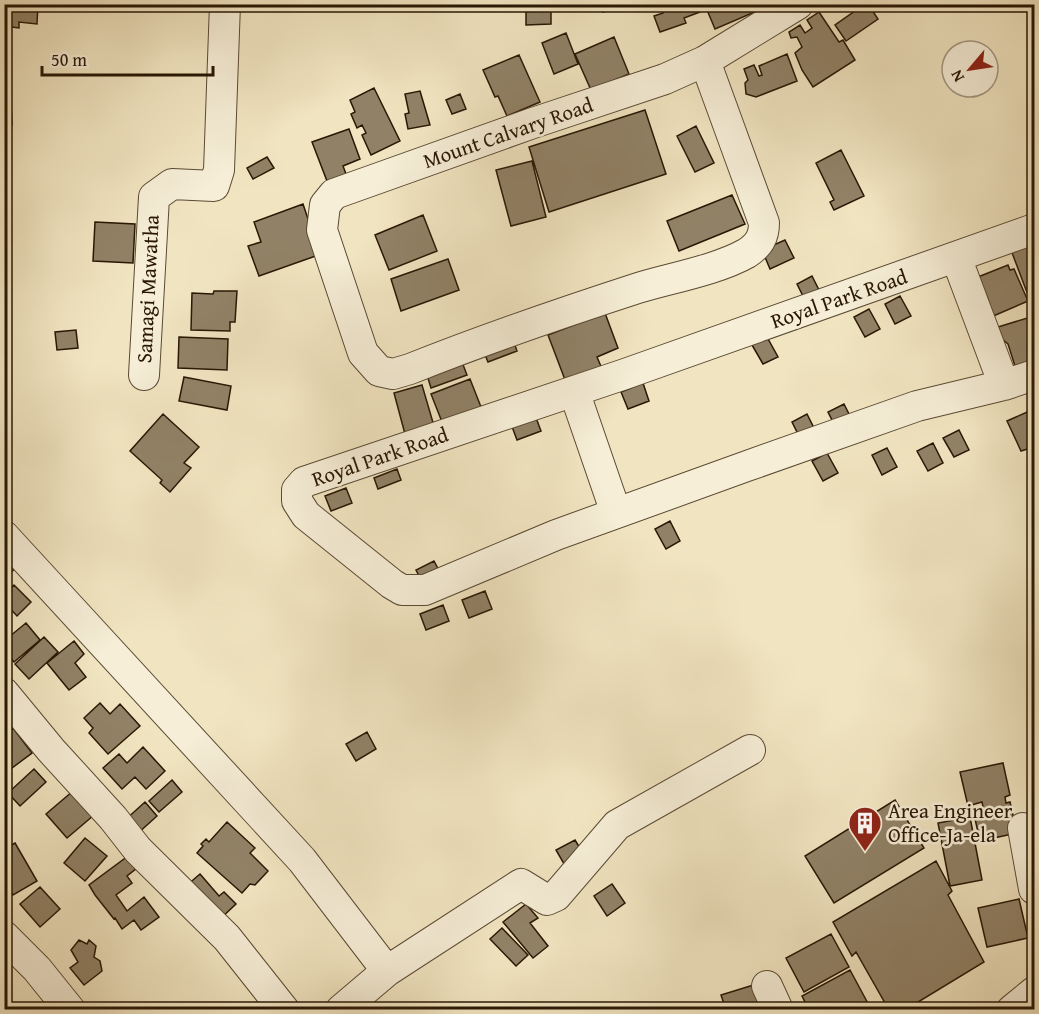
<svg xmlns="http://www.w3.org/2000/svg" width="1039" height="1014" viewBox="0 0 1039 1014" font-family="'Gentium Book Plus',serif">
<rect width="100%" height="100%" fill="#f1e5c1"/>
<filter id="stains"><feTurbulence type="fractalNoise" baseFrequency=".00333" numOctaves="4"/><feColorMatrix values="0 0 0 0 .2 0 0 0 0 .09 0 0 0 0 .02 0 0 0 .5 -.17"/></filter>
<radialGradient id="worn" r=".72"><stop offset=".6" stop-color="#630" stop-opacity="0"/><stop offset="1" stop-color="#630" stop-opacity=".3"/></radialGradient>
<path fill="#918267" stroke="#291705" stroke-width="1.5" d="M5,4H38L37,24L19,22V28L4,26Z
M526,4H551V24L526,25Z
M596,4H616L617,7L603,12Z
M660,4H697L700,12L684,18L686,23L660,32L654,16L663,13Z
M707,4H762L764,8L715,29L705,5Z
M865,4H868L878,19L846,41L835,25Z
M819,12L839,42L843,40L855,60L813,87L802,70L795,53L802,47L797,37L791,38L789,32L800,25L805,33L812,28L807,20Z
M566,33L578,64L554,74L542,43Z
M614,37L629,74L591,90L575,54Z
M787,54L797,81L756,97L746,94L745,83L748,80L744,69L754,65L759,76L762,75L759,66Z
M519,55L540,102L507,116L498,96L495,97L483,70Z
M374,88L400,141L371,155L362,135L366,133L362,125L357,128L351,114L355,112L350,100Z
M420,91L430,125L408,129L405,114L409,113L405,94Z
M460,94L466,109L452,114L446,100Z
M4,104H11L12,125H4Z
M645,110L666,174L549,212L529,147Z
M696,126L714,163L695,172L677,136Z
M349,129L360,159L343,166L346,174L327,181L312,142Z
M841,150L864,196L834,210L830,202L834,200L816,163Z
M267,157L274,168L253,179L247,168Z
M532,161L546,217L511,226L496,170Z
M732,195L745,224L679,251L667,221Z
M303,204L309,222L327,252L259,276L248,246L261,242L254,222Z
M423,215L437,251L389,270L375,235Z
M95,222L135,224L133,263L93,261Z
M785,240L794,258L770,269L762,250Z
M1034,241V311L1011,250Z
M448,259L459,290L401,311L391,279Z
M1008,265L1010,270L1014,269L1028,301L991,317L984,303L988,299L978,277Z
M812,276L822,296L807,304L797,284Z
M214,291H237L235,322H230V331L191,330L192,293L213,294Z
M900,296L911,316L895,324L885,304Z
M869,309L880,329L865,337L854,317Z
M605,313L618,348L597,357L603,371L567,385L548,335Z
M1034,316V360L1015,366L1008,344L1002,339L998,327Z
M76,330L78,348L57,350L55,332Z
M511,334L517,351L488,362L481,345Z
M179,337L228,339L227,370L178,368Z
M767,337L778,357L763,364L752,345Z
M462,362L467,375L431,388L427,375Z
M184,377L231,386L227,410L179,401Z
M470,379L483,412L444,427L431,394Z
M643,383L649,401L628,409L621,392Z
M422,385L434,426L405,434L394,393Z
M844,404L854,424L838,432L828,412Z
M1034,409V447L1021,451L1007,421Z
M163,414L199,447L184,463L191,468L170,492L160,483L162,480L130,451Z
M807,414L817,434L802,442L792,422Z
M535,415L541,431L517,440L511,424Z
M959,430L969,450L954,457L943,438Z
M933,443L943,463L928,471L917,451Z
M887,448L897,467L882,475L872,455Z
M827,453L838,473L823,481L812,461Z
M397,469L401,480L378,489L374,478Z
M346,488L352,503L331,511L325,496Z
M670,521L680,541L666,549L655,529Z
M4,554L16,568L4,578Z
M434,561L443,578L425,587L416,570Z
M14,585L31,602L17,616L4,602V595Z
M485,591L492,609L469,618L462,600Z
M443,605L449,621L426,630L420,614Z
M26,623L40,640L14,662L4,650V641Z
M44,637L58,652L29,679L15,664Z
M74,641L84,654L75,663L86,677L69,690L47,663Z
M100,703L110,714L120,704L140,726L108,754L89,733L93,728L84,718Z
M13,728L32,753L4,774V735Z
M367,732L376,749L356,761L346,744Z
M143,747L165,771L146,789L135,777L122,789L103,768L119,754L127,763Z
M1003,763L1010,795L1005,797L1006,803L1010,802L1017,833L980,841L973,810L983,807L982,802L968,806L960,772Z
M34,769L46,782L20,806L8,793Z
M172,780L182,792L159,812L149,801Z
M80,785L100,810L67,838L46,814Z
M895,800L924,848L834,903L805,856Z
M145,802L157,816L136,835L124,821Z
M970,817L982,880L950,886L938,823Z
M227,822L255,848L250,853L268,871L255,885L250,884L242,893L197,853L203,846L201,844L206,839L209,842Z
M85,838L107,856L85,881L64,863Z
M575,840L586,858L567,869L556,850Z
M15,843L37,881L13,895L4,880V849Z
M128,856L137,868L127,876L132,883L116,895L127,911L144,897L159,917L141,930L134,920L122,929L115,918L114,919L95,895L89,885Z
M936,861L952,891L948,895L984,962L905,1010H889L856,952L852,956L833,922Z
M200,874L219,896L224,892L236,904L218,921L186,886Z
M612,884L625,903L607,916L594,896Z
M40,887L60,909L40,927L20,904Z
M1019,899L1028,938L987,947L978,908Z
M526,904L538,918L530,923L548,946L533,958L503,922Z
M502,928L528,955L516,966L490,939Z
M831,934L849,967L804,992L786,958Z
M79,940L87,944L89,940L96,946L94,957L100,961L102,971L84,985L70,968L78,962L71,950Z
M850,970L871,1009L809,1010L802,996Z
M760,983L768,1010H726L721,995Z"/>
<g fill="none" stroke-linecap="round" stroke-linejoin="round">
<defs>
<path id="minor" d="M705,61L764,223C764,237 759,245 747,253C717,270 671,278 638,288C561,313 485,339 410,369L393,374L379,371L363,353L322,230L325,205L334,194L533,123L665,79L705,61L798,4
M1034,229L625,374L304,482L297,490V501L306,515L392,584L402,590H425L556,535L747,466L917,406L1004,385L1034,375
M956,257L1004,385
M144,375L154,197L172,184L214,186L219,170L225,4
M574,391L616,513
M4,536L302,860L387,971
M4,693L51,750L113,818L138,850L227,938L284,1010
M1023,828L1034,889
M4,936L37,969L70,1010
M767,986L778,1010
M341,1010L387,971L521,884L547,900L556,896L617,825L750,750
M1012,1010L1034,992"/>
</defs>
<use href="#minor" stroke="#5b4a34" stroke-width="32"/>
<use href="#minor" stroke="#f6eed7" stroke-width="30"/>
</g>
<defs>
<symbol id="building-pin" viewBox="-11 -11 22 30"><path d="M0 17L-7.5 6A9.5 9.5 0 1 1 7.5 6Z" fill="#8f2418" stroke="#f6eed7"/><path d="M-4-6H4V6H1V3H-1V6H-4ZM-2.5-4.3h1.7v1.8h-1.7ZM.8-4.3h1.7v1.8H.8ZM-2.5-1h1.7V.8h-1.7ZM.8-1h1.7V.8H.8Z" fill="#fff"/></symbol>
</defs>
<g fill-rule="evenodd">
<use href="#building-pin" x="846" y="804" width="38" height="52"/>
</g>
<g text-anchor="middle" stroke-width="5" stroke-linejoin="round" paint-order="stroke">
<g font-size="21" fill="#291705" stroke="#f6eed7">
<text transform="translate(508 133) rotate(-19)" y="7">Mount Calvary Road</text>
<text transform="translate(148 289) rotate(-87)" y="7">Samagi Mawatha</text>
<text transform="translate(839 299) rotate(-19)" y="7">Royal Park Road</text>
<text transform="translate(380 457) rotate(-19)" y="7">Royal Park Road</text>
</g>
<g font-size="21" fill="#291705" stroke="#f6eed7" text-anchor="start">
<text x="888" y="818">Area Engineer<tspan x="888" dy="24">Office-Ja-ela</tspan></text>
</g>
</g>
<rect width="1039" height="1014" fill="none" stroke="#f1e5c1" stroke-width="24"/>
<rect x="6" y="6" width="1027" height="1002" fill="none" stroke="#291705" stroke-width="3"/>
<rect x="12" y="12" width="1015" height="990" fill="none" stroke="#291705" stroke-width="1.5"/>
<g transform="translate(970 69) rotate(241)"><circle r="28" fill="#f6eed7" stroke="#a49883" stroke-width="1.5"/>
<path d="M0-4.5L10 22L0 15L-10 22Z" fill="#8f2418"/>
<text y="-9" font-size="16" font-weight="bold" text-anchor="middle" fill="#291705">N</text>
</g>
<path d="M42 66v9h171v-9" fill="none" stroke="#291705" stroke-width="3"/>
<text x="51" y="66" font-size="18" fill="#291705" stroke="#f6eed7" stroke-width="4.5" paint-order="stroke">50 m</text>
<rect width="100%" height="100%" filter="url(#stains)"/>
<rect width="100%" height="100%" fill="url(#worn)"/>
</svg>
